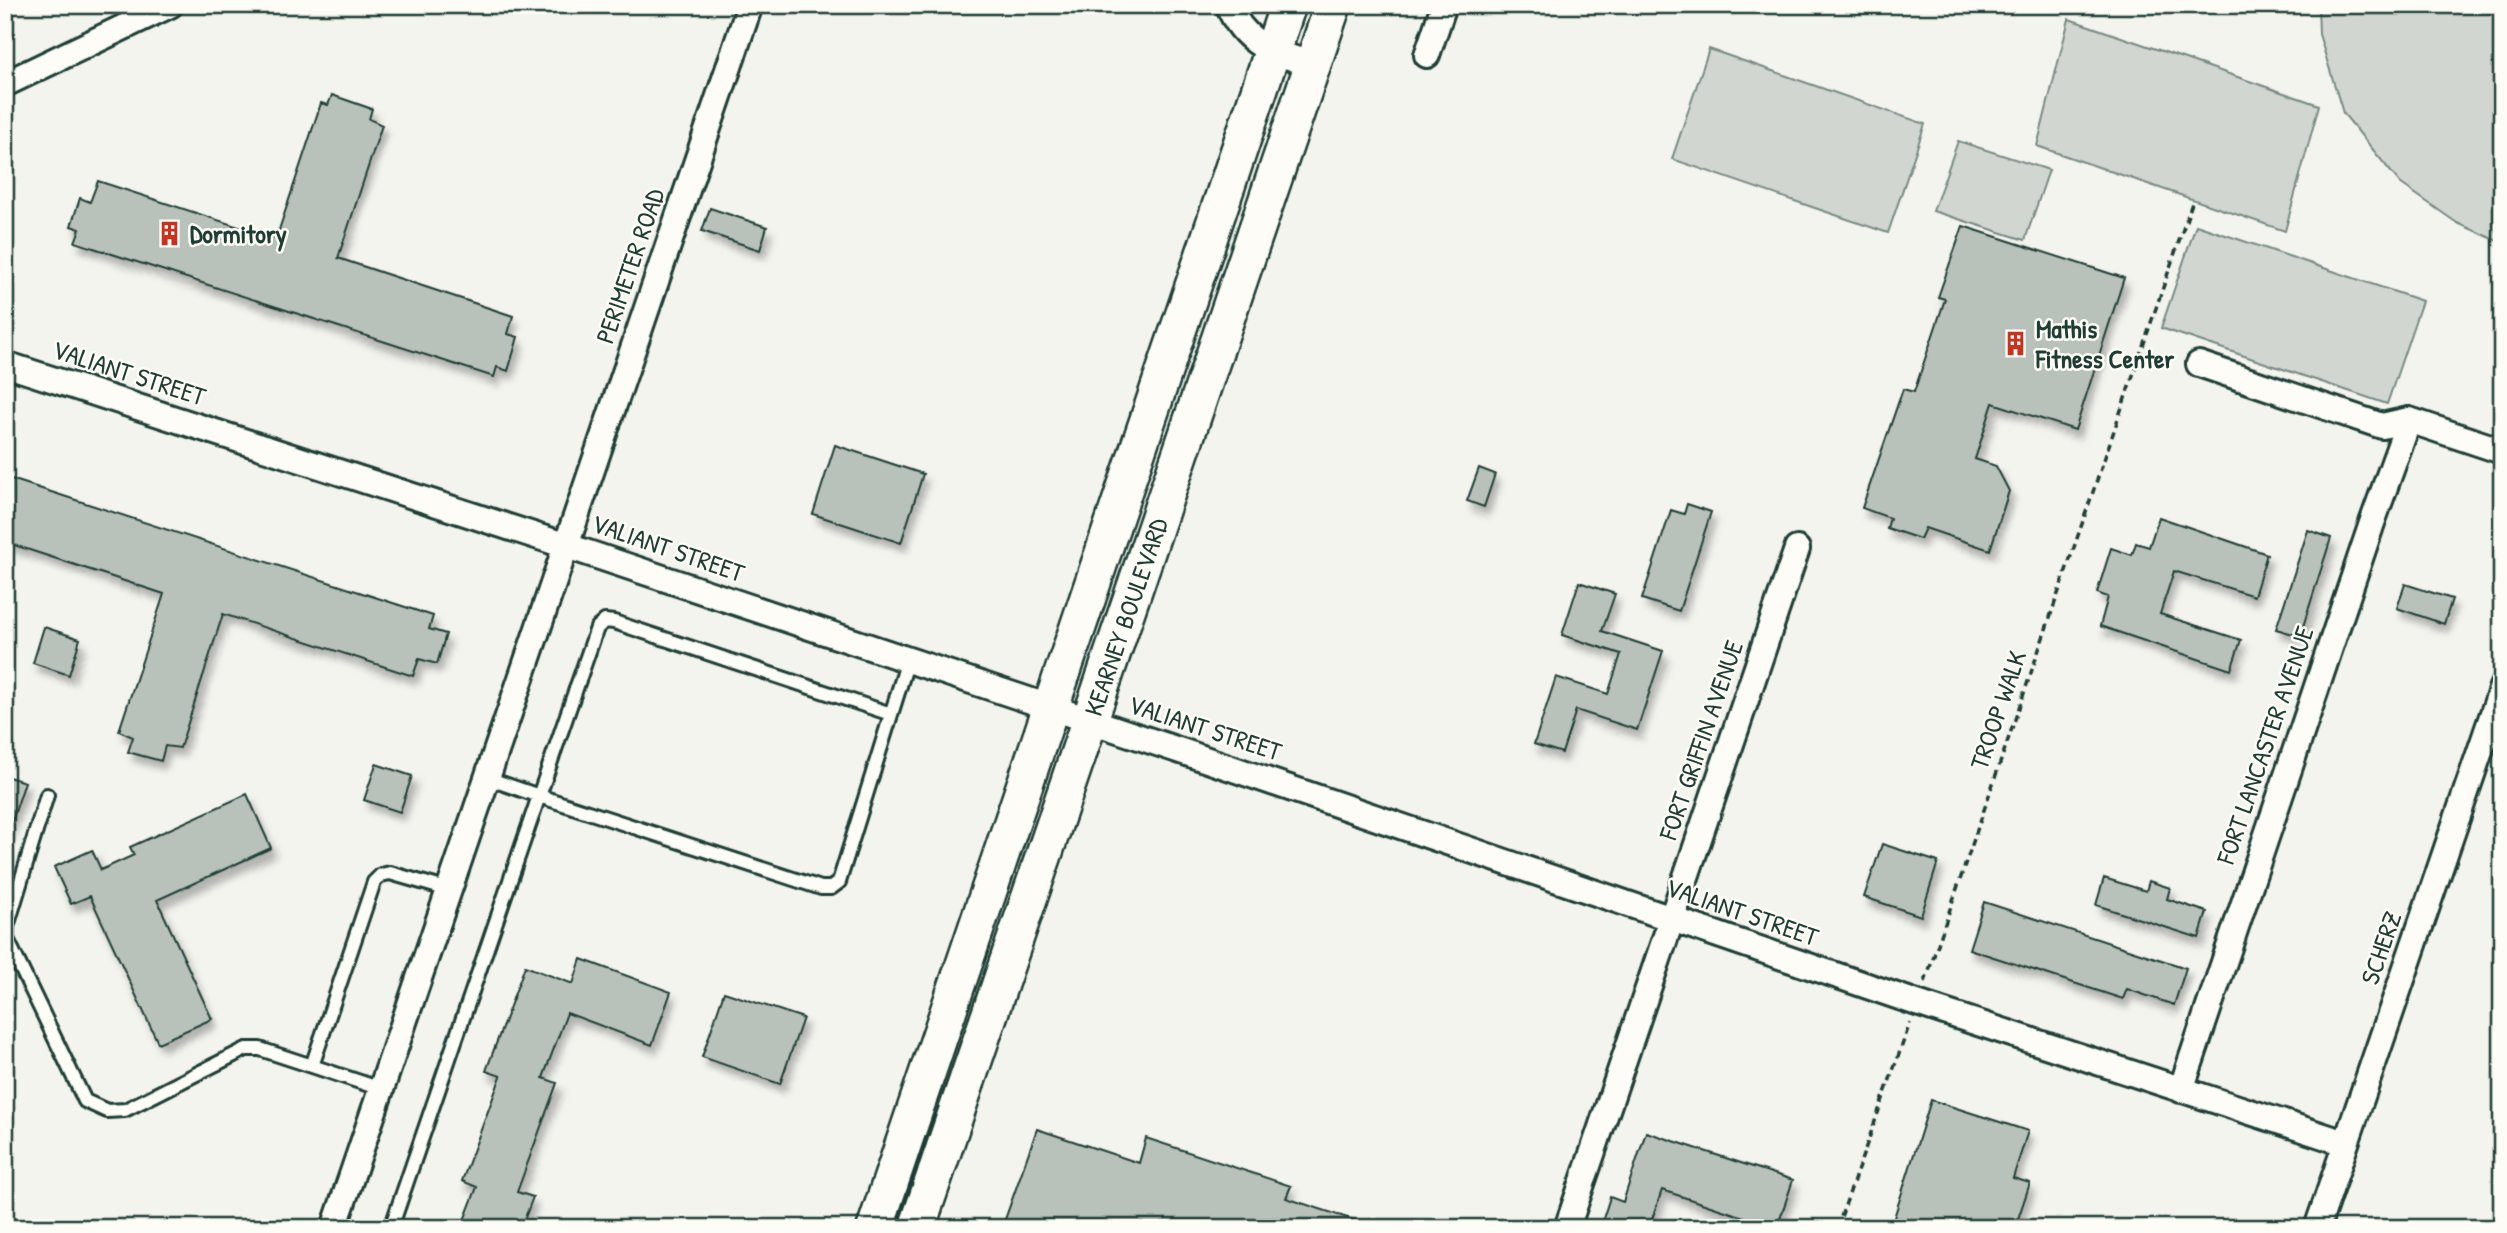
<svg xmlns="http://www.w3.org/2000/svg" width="2507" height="1233" viewBox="0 0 2507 1233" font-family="'Patrick Hand',sans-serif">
<defs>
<filter id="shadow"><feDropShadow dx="4.5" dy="8" stdDeviation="3.5" flood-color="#0004"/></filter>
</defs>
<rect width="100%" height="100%" fill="#f4f4ef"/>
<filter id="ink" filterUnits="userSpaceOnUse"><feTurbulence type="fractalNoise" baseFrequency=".0143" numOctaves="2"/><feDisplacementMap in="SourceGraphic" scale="14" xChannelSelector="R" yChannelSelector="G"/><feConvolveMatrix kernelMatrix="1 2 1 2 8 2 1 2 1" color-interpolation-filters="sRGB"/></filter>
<g filter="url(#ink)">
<path fill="#d1d6d1" stroke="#788a82" stroke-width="2" d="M2318,5H2502V243L2457,223L2400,183L2343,113L2319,34Z
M2069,19L2319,105L2285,231L2037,146Z
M1709,49L1925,124L1888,233L1672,159Z
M1958,141L2049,170L2025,240L1933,211Z
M2196,225L2422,301L2387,404L2161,328Z"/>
<path fill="#b9c1bb" stroke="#1f3d34" stroke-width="2" filter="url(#shadow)" d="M332,95L372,109L369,119L382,125L338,258L513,316L508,334L518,337L508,371L497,367L494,377L75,242L80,229L71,226L80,198L90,202L98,181L276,239L321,103L328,105Z
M710,208L767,227L760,250L702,231Z
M1963,226L2124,278L2075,430L1993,403L1975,459L1996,466L2009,491L1990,550L1925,528L1920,539L1887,528L1890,518L1862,508L1903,389L1914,392L1945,299L1938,297Z
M835,445L923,474L901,543L813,514Z
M1479,468L1495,474L1484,507L1467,501Z
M5,477L433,616L429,629L446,634L437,664L419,659L413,676L223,614L180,748L165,746L161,761L128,752L133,737L119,731L164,594L5,542Z
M1687,504L1711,512L1679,611L1642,599L1671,510L1684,514Z
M2159,517L2267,554L2254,596L2174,571L2160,614L2241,640L2231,670L2100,626L2108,597L2097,593L2111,548L2132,555L2136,543L2149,547Z
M2308,530L2331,538L2300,636L2276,629Z
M1579,582L1615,594L1602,631L1663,651L1637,730L1576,710L1562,753L1534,744L1556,677L1608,694L1621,654L1562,635Z
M2405,584L2452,599L2444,624L2397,608Z
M44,627L80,639L69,675L33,663Z
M376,764L412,776L400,812L364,800Z
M5,776L25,782L8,833L5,832Z
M247,794L271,848L157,900L212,1019L158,1043L90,896L71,904L54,867L92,850L101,870L134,855L130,847Z
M1882,844L1938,862L1921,916L1864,897Z
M2104,878L2146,891L2149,881L2170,888L2167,899L2207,912L2199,938L2096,905Z
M1984,902L2186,968L2174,1005L2127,989L2123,999L1969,949Z
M581,959L671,992L652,1045L567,1013L543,1078L557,1083L517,1192L533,1197L521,1228H461L477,1187L462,1181L501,1076L486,1071L525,966L573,984Z
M724,992L803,1018L780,1084L702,1057Z
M1931,1100L2028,1131L2013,1178L2030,1183L2015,1228H1904L1892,1224Z
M1037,1129L1139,1163L1146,1138L1291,1186L1286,1198L1366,1224V1228H1002Z
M1646,1132L1793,1180L1777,1228L1662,1190L1649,1228H1600L1610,1197L1623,1202Z"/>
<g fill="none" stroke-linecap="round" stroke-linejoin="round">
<defs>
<path id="lane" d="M891,714L614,622L605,621L597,628L539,796L821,888H831L839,882C862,808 885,734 908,660
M47,795L7,927V939L85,1101L107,1111L125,1110L246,1049H260L312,1066
M381,1089L312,1066L374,882L381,875L390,873L449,890
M391,1228L539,796L487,778"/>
<path id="street" d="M1228,5C1246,47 1273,51 1313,65
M1427,55L1444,5
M5,84L170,5
M5,364L567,546L1193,755L1917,1003L2345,1143
M2199,364L2382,426L2409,420L2502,451
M2181,1090L2372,523L2409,420
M334,1228L750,5
M1567,1228L1797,549
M2317,1228L2502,687"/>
<path id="secondary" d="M875,1228L1288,5
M917,1228L1333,5"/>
</defs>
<use href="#lane" stroke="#1f3d34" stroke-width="18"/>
<use href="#street" stroke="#1f3d34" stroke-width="30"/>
<use href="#secondary" stroke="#1f3d34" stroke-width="40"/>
<path stroke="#1f3d34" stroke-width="3.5" stroke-dasharray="7 5" stroke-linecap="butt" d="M1925,982L2192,203
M1837,1228L1910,1023"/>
<use href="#lane" stroke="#fdfcf7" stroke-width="12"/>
<use href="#street" stroke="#fdfcf7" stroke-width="24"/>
<use href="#secondary" stroke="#fdfcf7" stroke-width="35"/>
</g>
</g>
<defs>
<symbol id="building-bare" viewBox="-9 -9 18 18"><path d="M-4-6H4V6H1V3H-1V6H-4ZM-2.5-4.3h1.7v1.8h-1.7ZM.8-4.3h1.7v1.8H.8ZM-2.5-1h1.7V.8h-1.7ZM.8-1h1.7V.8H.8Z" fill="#c8321e" stroke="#fdfcf7" stroke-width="2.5" paint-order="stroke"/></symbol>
</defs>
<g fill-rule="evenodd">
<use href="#building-bare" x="152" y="216" width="35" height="35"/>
<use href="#building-bare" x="1998" y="326" width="35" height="35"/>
</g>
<g text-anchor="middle" stroke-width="5" stroke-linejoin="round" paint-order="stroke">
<g font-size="26" font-weight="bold" fill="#1f3d34" stroke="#fdfcf7" text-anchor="start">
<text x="190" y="243">Dormitory</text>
<text x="2036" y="338">Mathis<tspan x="2036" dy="30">Fitness Center</tspan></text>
</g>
<g font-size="26" fill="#1f3d34" stroke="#fdfcf7">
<text transform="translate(630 266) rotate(-71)" y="9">PERIMETER ROAD</text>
<text transform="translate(129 373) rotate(18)" y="9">VALIANT STREET</text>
<text transform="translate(668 548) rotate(19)" y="9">VALIANT STREET</text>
<text transform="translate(1126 617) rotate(-71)" y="9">KEARNEY BOULEVARD</text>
<text transform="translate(1998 710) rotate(-71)" y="9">TROOP WALK</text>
<text transform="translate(1205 728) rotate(18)" y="9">VALIANT STREET</text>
<text transform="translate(1701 740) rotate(-71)" y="9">FORT GRIFFIN AVENUE</text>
<text transform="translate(2265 745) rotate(-71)" y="9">FORT LANCASTER AVENUE</text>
<text transform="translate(1742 912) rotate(19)" y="9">VALIANT STREET</text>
<text transform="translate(2381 948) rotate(-71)" y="9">SCHERZ</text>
</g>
</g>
<rect width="2507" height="1233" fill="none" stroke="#fdfcf7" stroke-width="28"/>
<rect x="14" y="14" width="2479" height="1205" fill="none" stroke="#1f3d34" stroke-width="2.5" filter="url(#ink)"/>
</svg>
